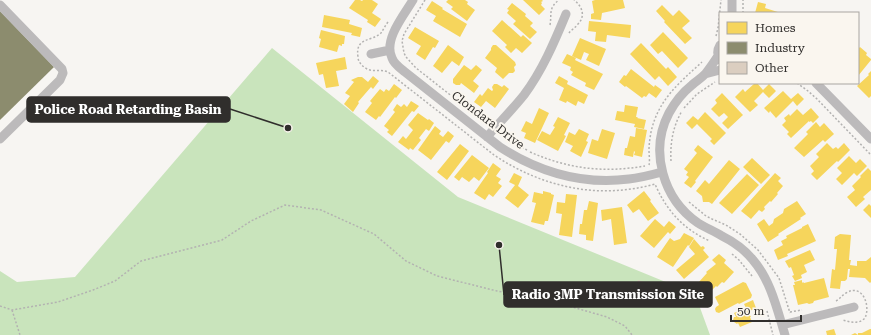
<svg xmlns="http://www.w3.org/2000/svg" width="871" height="335" viewBox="0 0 871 335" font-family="'Roboto Serif',serif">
<rect width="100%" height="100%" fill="#f7f5f2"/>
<path fill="#c9e4bc" d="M272,48L458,197L695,294L710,335H0V271L17,282L75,277Z"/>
<path fill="#f6d55c" d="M355,0H360L362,1L363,0H372L378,4L372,13L381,19L375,27L367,22L368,20L349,8Z
M448,0H465L468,2L467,4L475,10L467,21L451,9L453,7L446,2Z
M523,0H542L543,1L541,2L542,3L541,5L545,9L539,15Z
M595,0H623L625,8L602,13L601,20L591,19V14L594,13L592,1Z
M432,1L443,8L442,9L467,24L460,37L433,21L436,16L426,10Z
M758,2L766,4L765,8L781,13H755Z
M512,3L526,14L525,16L533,23L530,26L537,32L530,39L513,24L516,21L507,13L509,10L507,9Z
M662,5L673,16L679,10L690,21L682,28L692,38L685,44L664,22L665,21L656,11Z
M324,15L350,20L349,24L362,28L360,37L351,35L352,33L322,27Z
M502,20L521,37L523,35L532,43L522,53L516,48L511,53L505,47L507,45L492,31Z
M589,21L631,25L630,38L607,35L606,42L595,41L596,32L588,31Z
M415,27L439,41L435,48L433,47L425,60L416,54L421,46L408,38Z
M321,30L345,36L344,44H342V46L339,45L337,52L319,47L321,39L319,38Z
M663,32L688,58L678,68L662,51L658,54L650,45Z
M580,38L606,49L599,66L586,60L589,54L584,52L581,60L572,56Z
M641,43L666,69L668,67L677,77L668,86L659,76L655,80L630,54Z
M448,45L464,57L459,66L452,61L442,73L433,66Z
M493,45H496L515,62L516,65L514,67L515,71L513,73H509L503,79L495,72L497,68L485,58L491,50V48Z
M860,47L867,53L866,55L871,59V60L858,76V49Z
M567,54L576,58L575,60L603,74L594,90L585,86L586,83L571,75L573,72L570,70L571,67L562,63Z
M345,57L347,69L336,71L339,86L326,88L323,74L319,75L316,63Z
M464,65L471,70L476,65L482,70L473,81L479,86L474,93L461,83L460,85H456L453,83V79Z
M631,69L654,87L655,85L662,90L656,98L649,93L646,97L644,96L642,98L626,86L625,87L619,82L624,75L626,76Z
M871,71V96L869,98L857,86L869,75L868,74Z
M373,76L379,81L373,89L371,87L358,102L359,103L353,112L344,104L350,96L345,93L354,82L351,80L358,77H362L368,82Z
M559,76L568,81L567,84L588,95L584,104L578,101L576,106L567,101L566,103L559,100L564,88L555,83Z
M755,83H757L763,90L769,84L776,91L769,98L763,92L754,101L758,105L750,112L735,97L743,89L745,92Z
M394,84L402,90L396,98L395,97L380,117L379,116L376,120L365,112L372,103L370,101L380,89L384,92L386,89L389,91Z
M494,84H497L502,87L504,85L509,89L495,108L486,101L481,107L474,102L480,94L482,96L488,88L492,91L493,90L492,87Z
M783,91L791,99L798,93L804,99L797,106L793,101L776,118L770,111L769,113L764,108Z
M722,93L743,115L728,129L722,123L728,117L724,113L719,117L711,109L717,103L715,100Z
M411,101L419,106L414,112L412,111L392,136L387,132L389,130L384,126L395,112L393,110L397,104L401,107L404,104L407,107Z
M625,105L638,107L636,117H638L637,118L646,120L644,129L634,127L635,124L615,120L617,111L624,112Z
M539,108L549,113L535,143L524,138L526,133L521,131L526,121L532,124Z
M811,108L819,117L813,123L811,121L809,122V121L791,138L787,134L789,132L782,125L786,121L784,118L789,114L790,116L797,109L803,115Z
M705,112L726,133L714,145L710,141L712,139L697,124L692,129L686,123L693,116L698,120Z
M418,113L428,120L429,119L434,123L429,131L426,129L419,138L421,140L413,150L410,148L409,150L398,142L403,136L406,139L413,130L408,125Z
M558,117L570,123L564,135L566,136L558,151L537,140L542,131L550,135L555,127L553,126Z
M816,122L820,127L824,123L834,134L825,142L823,140L804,157L794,148L808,134L806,132Z
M435,126L441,131L439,134L443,137L448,131L454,136L449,143L446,141L431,160L418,150Z
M636,128L647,130L642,157L634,155L635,152L634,151L633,157L624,155L625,148H627L630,136L635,137Z
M579,129L589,134L586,141L588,142L581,157L570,151L573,146L565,142L569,132L575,135Z
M602,129L615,133L607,159L588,153L592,139L598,141Z
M827,143L833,149L836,147L838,149L844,143L850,150L838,162L837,161L817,180L811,174L814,171L810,166L819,157L816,154Z
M460,144L469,151L447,180L437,172Z
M698,145L713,157L695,181L696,182L691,188L684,183L689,177L686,175L688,172L684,169L697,153L694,150Z
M472,155L489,168L479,181L474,177L469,182L462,177L459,181L454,177Z
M849,156L856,163L860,159L867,166L857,176L854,173L842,185L836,179L842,173L837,168Z
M752,158L770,175L761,184L743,167Z
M729,160L740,169L712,204L709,202H703L702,196L696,191L705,180L709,184Z
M493,163L501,169L496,176L501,179L498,183L502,186L493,197L489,194L485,200L474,193L488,173L487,172Z
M868,168L871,171V190L863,197L865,199L856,207L847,197L855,190L852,186L861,177L860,176Z
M514,173L522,177L518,186L529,195L518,208L505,198L515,185L509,182Z
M775,173L781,178L778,181L783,186L777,193L778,194L771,202L770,201L764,207L765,209L762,212L759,210L751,219L741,211Z
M747,174L759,185L732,214L719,203Z
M543,191L551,193V194L554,195L548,221H545L544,225L531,222L536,203L532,202L534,192L543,194Z
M644,191L651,200L650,201L659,213L648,221L639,209L633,213L627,205Z
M566,194L577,195L572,237L559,235L562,214L556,213L557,202L565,203Z
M589,201L598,203L593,241L586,240V235L579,234L580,224H582L584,210H587Z
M797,201L806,214L800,218L801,219L778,234L779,235L768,242L757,224L764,219L769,226L773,223L774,219L783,213L784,209Z
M869,204L871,206V218L863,210Z
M622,207L627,243L614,245L611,219L602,221L601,210Z
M655,219L664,227L669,221L676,227L670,234L668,232L654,248L640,236Z
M808,224L816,241L787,254L788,256L778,260L774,250L783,245L781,241L787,238L786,236L802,228V227Z
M684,233L694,238L689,246L688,245L673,267L657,257L670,238L674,241L680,239Z
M840,234L851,235L849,260H851L850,265L857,266V261H866L871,257V282L870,283L865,278L849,277L850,269H848L847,279L845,281H841L840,289L830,288L832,269L835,270L837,249H834L835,237Z
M694,239L701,247L703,246L705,248L703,250L709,257L684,279L676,270L695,254L689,247Z
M810,250L815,260L804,265L807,272L801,275L802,278L795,281L792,276L794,275L791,267L789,268L785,261Z
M719,254L726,260L724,263L734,272L724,283L722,282L717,287L716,286L711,291V290L708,293L698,283L707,273L706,272L716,264L712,260Z
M824,278L829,297L814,301L813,303L809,304L807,303L798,305L793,285H795L794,282L802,280V283L803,282L804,283Z
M743,282L746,283L752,295L751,298L739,304L738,303L719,313L716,312L715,309L716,307L719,305L715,297Z
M753,300L756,308L748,312L751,317H750L752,322L740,327L738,323L737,324L734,322L733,320L734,317H736L734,313L746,308L744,304Z
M834,329L836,335H827L826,331Z
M870,329H871V335H851L855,333L858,335V333H862Z"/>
<path fill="#8c8c6e" d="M0,11L54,67L0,120Z"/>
<path fill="#dbcec0" d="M638,280L647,283L643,293L645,294L643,300H640L639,301L634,299L635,297H632Z"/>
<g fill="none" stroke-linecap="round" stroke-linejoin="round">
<path stroke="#b3b2b1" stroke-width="1.5" stroke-dasharray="2 2" stroke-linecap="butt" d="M425,0L404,34L402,41L404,53L406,57L416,68L486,123
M743,13V0
M388,22C385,26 383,30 381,33C371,42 355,37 358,57C358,62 362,66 367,69C373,72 381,69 388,72L494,155C542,187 598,200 655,184C666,210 684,230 710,241
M550,25C552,14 548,8 559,0
M569,33C571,30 575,28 578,24C586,16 582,6 574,0
M716,36L718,28L721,0
M797,83L808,91L817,99L871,155
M684,108L697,94L715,82
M502,134L511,142L527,150
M530,152C569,169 603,173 645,166
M671,161C670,143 673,126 682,111
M649,165C650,161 649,155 649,150C649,144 650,138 651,132C658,100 679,83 702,62
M689,202L706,216L712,219L726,225L740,234L758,250L779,278L790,313
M732,254L739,260L752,276
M836,301C840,299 842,295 846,293C862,283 871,305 865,318C863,320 860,322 857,322C852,323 847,321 842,320
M0,306L12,310L58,302L93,290L115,281L141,261L222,240L251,221L285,205L321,210L374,234L406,261L437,276L497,291L548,300L607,317L625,326L632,335
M12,310L20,335
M767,311L773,335
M790,312L802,310"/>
<path stroke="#bcbabb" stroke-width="9" d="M413,0C404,15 383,40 392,58C394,64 400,68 405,72L500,147C539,172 582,185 629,179C640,178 651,175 662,172
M0,5L62,69L63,73L60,80L56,84L0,139
M732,13V0
M720,45C717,50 717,55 720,60
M371,54L390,50
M718,56C714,62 710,68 706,73C702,78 696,81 692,85C682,93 675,102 669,113C649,151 663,199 698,223C706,228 714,231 722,236C734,242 745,250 753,260C771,281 777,309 785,335
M705,74L720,70
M816,83L871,139
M487,137C499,123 512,110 524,95C542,71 554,43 566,14
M782,325L854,307"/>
</g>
<g text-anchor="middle" stroke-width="4" stroke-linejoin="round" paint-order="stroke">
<g font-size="12" fill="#302e2c" stroke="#faf6ef">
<text transform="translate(488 120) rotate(37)" y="4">Clondara Drive</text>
</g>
</g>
<path fill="none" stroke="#302e2c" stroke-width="1.5" d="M288 128L230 109M499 245L504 295"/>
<g fill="#302e2c" stroke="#faf6ef" stroke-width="1.5">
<circle cx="288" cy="128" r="4"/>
<circle cx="499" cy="245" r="4"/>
</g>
<g fill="#302e2c" stroke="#302e2c" stroke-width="1.5">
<rect x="27" y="97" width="203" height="25" rx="4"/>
<rect x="504" y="282" width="208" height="25" rx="4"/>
</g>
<g font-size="13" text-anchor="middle" font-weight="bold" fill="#fff">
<text x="128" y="114">Police Road Retarding Basin</text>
<text x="608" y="299">Radio 3MP Transmission Site</text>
</g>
<rect x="719" y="12" width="140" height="72" fill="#faf6ef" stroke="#a9a6a1"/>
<rect x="727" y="22" width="20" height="12" fill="#f6d55c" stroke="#a9a6a1"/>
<text x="755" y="32" font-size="12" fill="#302e2c">Homes</text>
<rect x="727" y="42" width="20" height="12" fill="#8c8c6e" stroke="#a9a6a1"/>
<text x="755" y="52" font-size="12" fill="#302e2c">Industry</text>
<rect x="727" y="62" width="20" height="12" fill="#dbcec0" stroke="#a9a6a1"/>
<text x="755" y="72" font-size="12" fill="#302e2c">Other</text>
<path d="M731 315v6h70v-6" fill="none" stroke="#302e2c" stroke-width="2"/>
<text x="737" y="315" font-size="12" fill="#302e2c" stroke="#faf6ef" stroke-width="3" paint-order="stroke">50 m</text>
</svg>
